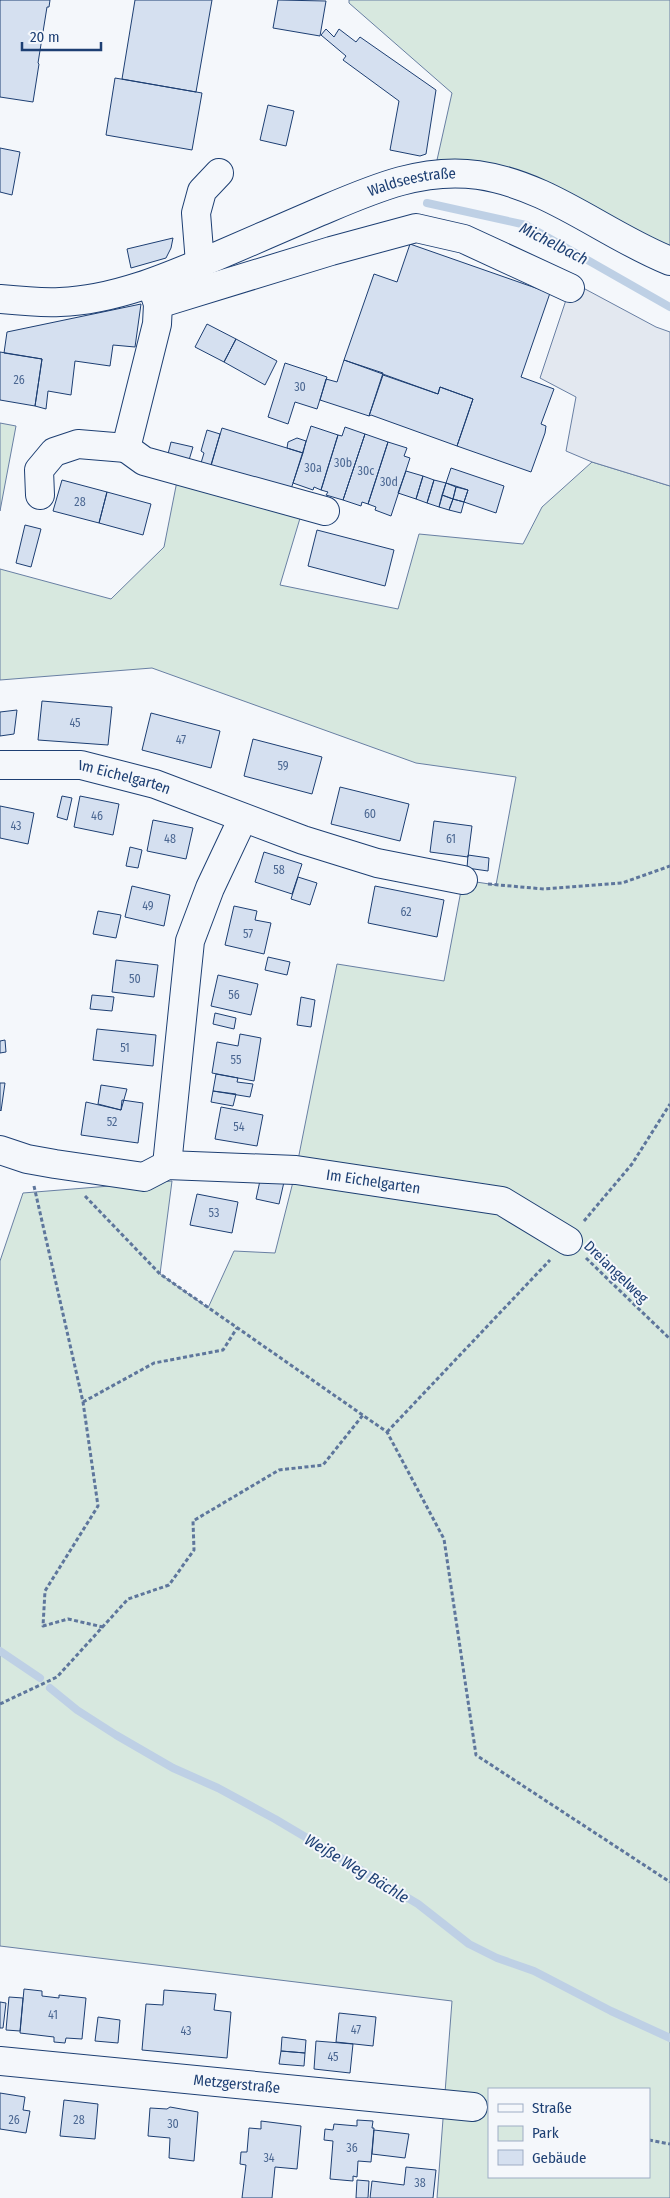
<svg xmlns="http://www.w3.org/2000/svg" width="670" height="2198" viewBox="0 0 670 2198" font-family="'Fira Sans Condensed',sans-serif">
<rect width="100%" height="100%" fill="#f4f7fb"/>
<path fill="#d7e8df" stroke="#687fa3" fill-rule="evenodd" d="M349,0H670V270L590,209L553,184L502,168L437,160L452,93L349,3Z
M0,423L16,426L0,511Z
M592,462L670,486V2198H437L452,2001L0,1946V1261L23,1193L172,1181L160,1274L208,1308L234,1251L275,1253L296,1170L337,964L444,981L463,880L496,885L516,777L416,763L152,668L0,680V569L111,599L164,547L179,471L304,505L280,585L398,609L419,534L523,544L542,507ZM489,2089H649V2177H489Z"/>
<path fill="#e3e8f0" stroke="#687fa3" d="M572,282L656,327L670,332V486L592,462L566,451L576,397L540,378Z"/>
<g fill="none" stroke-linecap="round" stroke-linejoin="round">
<path stroke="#bed0e5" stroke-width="8" d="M427,203L526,225L670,307
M0,1651L40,1678
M50,1688L77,1710L116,1735L173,1768L218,1788L275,1819L418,1904L469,1944L497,1958L534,1971L611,2011L670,2038"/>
</g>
<path fill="#d5e0f0" stroke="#1d3f73" d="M0,0H50L49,7H47L38,63L39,64L33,102L0,97Z
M135,0H212L196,92L122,79Z
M278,0L326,1L320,36L273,28Z
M326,29L334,37L339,29L356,42L360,37L436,90L426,154L420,156L390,150L399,101L343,60L346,56L321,35Z
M115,78L202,93L192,150L106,135Z
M268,105L294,111L286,146L260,140Z
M0,148L20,152L12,195L0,192Z
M173,238L171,248L166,258L131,268L127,249Z
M410,244L550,293L521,377L554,389L541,424L546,426L545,433L531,472L457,446L473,399L440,387L438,394L344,360L374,274L397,282Z
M141,304L135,347L113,345L110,366L75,361L71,395L48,391L46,409L35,406L42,359L4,353L7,332Z
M207,324L236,339L224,362L195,347Z
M236,339L277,361L265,385L224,362Z
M0,352L42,359L35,406L0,400Z
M344,360L383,373L369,416L320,400L326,379L337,382Z
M285,363L327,377L317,409L295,402L288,424L268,417Z
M383,375L438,394L440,387L473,399L457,446L371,415L369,416Z
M311,426L338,435L321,490L314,487L313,490L293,483Z
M345,427L365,434L343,500L326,495L328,492L321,490L338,435L342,436Z
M222,428L303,453L290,492L210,468Z
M207,430L220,434L211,466L201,463L204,453L201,451Z
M365,434L388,442L368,504L362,502L361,506L343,500Z
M297,438L306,441L303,453L287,448L288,442Z
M171,442L193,447L189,460L168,454Z
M388,442L407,448L404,456L410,458L391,516L375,510L376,507L368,504Z
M451,468L504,486L496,513L464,502L468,490L446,483Z
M406,471L423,476L416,499L398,493Z
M423,476L434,480L427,503L416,499Z
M62,480L107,492L99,523L53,511Z
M434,480L446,483L439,507L427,503Z
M446,483L456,487L453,499L442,495Z
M456,487L468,490L464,502L453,499Z
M107,492L151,504L143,535L99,523Z
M442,495L453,499L449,510L439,507Z
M453,499L464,502L461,513L449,510Z
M25,525L41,529L31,567L16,563Z
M317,530L394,550L385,586L308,566Z
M42,701L112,707L108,745L38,740Z
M17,710L14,734L0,736V712Z
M151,713L220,731L211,768L142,750Z
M253,739L322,757L312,794L244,776Z
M340,787L409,804L400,841L331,824Z
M62,796L72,798L67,820L57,817Z
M80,796L119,804L113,835L74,827Z
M0,806L34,813L28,844L0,838Z
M153,820L193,828L186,859L147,851Z
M434,821L472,826L468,857L430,852Z
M130,847L142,850L138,868L126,866Z
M264,852L302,864L292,894L255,882Z
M468,855L489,858L488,871L467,868Z
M298,877L317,883L310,905L291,899Z
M132,886L170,895L164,926L125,917Z
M375,886L444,900L437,937L368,923Z
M234,906L257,911L255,920L271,923L264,954L225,945Z
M98,911L121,915L116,938L93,934Z
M268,957L290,962L287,975L265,970Z
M116,960L158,965L154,997L112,992Z
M218,975L258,984L251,1015L211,1006Z
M92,995L114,997L112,1011L90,1009Z
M301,997L315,1000L311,1027L297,1025Z
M215,1013L236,1018L234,1029L213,1024Z
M97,1029L156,1035L153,1066L93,1060Z
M240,1034L261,1038L254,1081L212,1073L217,1042L238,1046Z
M5,1040L6,1052L0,1053V1041Z
M216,1074L238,1078L237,1082L253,1084L250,1097L213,1091Z
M0,1083H5L1,1111L0,1110Z
M101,1085L127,1089L121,1110L98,1104Z
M213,1091L236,1094L233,1106L211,1102Z
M122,1100L143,1103L138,1143L81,1135L86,1102L121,1110Z
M221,1107L263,1115L257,1146L215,1139Z
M261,1176L284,1182L279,1204L256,1199Z
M197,1194L238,1202L232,1233L190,1225Z
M24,1989L42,1991V1996L59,1998V1995L86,1998L82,2039L66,2038L65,2043L54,2042V2037L20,2033Z
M164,1990L216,1994L214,2010L231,2012L227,2058L142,2050L146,2004L163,2005Z
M9,1997L23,1998L20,2031L6,2030Z
M0,2002L6,2003L3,2028H0Z
M339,2013L376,2017L373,2046L336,2042Z
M98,2017L120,2020L118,2043L95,2041Z
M282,2037L306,2040L305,2053L281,2051Z
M316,2041L353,2044L350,2073L314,2069Z
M281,2051L305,2053L304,2066L279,2064Z
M0,2093L25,2097L23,2110L30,2111L26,2133L0,2129Z
M64,2100L98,2104L95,2139L60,2136Z
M170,2107L198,2112L194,2161L169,2158L170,2138L148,2136L150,2108L167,2109Z
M357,2120L373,2121L372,2128H374L371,2162L358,2161L357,2177L353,2176V2181L330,2179L333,2141L324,2140L325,2129L333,2130L334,2124L357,2126Z
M261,2121L301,2126L297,2169L275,2167L272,2198H242L246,2165L240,2164L241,2152H247L249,2128L261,2129Z
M374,2130L409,2134L405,2158L372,2154Z
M406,2167L436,2170L433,2198H370L372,2181L404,2185Z
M357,2180L369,2181L368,2198H356Z"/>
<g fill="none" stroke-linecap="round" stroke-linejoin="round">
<defs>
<g id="minor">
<path d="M200,263L196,213L202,191L219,173"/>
<path id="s1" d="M0,299C20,301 40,303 60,302C114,300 166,278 215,257C250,242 284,227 319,212C371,190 421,167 478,175C549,185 605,235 670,261"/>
<path d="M158,304L331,251L416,228L464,239L570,288"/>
<path d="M126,448L144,461L325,511"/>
<path d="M40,495L39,470L54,452L78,444L126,448L157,324L158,304L152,286"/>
<path id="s2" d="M0,765H81L155,784L303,840L377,863L463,880"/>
<path id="s3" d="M0,1150L27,1159L55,1164L144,1177L167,1165L296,1170L502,1201L568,1241"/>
<path d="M167,1165L190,941L210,888L243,818"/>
<path id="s4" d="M0,2061L473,2107"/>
</g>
</defs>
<use href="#minor" stroke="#1d3f73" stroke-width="30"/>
<path stroke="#5e769c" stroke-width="3" stroke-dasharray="4 2.5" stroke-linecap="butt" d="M488,884L544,889L622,883L670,866
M34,1186L83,1402L98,1506L45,1591L43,1626L68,1619L103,1627
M85,1196L160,1274L387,1432L444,1539L476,1755L670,1882
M584,1221L632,1164L670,1104
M586,1258L670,1339
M83,1402L154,1363L223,1350L237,1328
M387,1432L550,1260
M0,1704L57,1677L128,1599L169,1585L194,1550L193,1521L279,1470L323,1465L363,1415
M649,2140L670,2144"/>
<use href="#minor" stroke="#f4f7fb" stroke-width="28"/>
</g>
<g text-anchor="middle" stroke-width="4" stroke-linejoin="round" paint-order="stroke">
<g font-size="12" fill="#4b6792">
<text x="19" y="384">26</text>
<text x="300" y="391">30</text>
<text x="343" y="467">30b</text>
<text x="313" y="472">30a</text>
<text x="366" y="475">30c</text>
<text x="389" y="486">30d</text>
<text x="80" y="506">28</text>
<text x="75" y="727">45</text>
<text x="181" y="744">47</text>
<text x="283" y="770">59</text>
<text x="370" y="818">60</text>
<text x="97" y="820">46</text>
<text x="16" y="830">43</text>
<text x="170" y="843">48</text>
<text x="451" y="843">61</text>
<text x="279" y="874">58</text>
<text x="148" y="910">49</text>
<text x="406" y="916">62</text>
<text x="248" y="938">57</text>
<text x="135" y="983">50</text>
<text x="234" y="999">56</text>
<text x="125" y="1052">51</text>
<text x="236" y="1064">55</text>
<text x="112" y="1126">52</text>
<text x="239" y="1131">54</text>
<text x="214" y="1217">53</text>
<text x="53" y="2019">41</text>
<text x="356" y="2034">47</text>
<text x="186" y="2035">43</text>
<text x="333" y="2061">45</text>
<text x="14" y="2124">26</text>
<text x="79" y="2124">28</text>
<text x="173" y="2128">30</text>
<text x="352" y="2152">36</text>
<text x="269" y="2162">34</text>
<text x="420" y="2187">38</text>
</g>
<g font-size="15" fill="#1d3f73" stroke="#f4f7fb">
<text dy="5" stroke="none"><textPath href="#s1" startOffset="434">Waldseestraße</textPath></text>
<text dy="5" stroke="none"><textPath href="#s2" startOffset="126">Im Eichelgarten</textPath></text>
<text dy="5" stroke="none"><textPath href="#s3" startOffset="380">Im Eichelgarten</textPath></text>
<text transform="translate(616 1272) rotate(44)" y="5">Dreiangelweg</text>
<text dy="5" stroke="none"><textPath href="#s4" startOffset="238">Metzgerstraße</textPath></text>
</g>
<g font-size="16" font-style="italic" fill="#1d3f73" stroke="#f4f7fb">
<text transform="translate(554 243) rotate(27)" y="6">Michelbach</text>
<text transform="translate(357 1868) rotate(31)" y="6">Weiße Weg Bächle</text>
</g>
</g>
<rect x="488" y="2088" width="162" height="90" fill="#f4f7fb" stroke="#9eadc5"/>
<rect x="498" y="2104" width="25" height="8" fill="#f4f7fb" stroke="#9eadc5"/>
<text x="532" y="2113" font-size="15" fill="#1d3f73">Straße</text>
<rect x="498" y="2126" width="25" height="15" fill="#d7e8df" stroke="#9eadc5"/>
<text x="532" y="2138" font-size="15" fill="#1d3f73">Park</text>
<rect x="498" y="2150" width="25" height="15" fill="#d5e0f0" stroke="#9eadc5"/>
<text x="532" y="2163" font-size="15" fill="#1d3f73">Gebäude</text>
<path d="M22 42v8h79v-8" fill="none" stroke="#1d3f73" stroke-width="2.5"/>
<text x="30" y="42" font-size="15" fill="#1d3f73" stroke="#f4f7fb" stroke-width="4" paint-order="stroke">20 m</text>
</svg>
